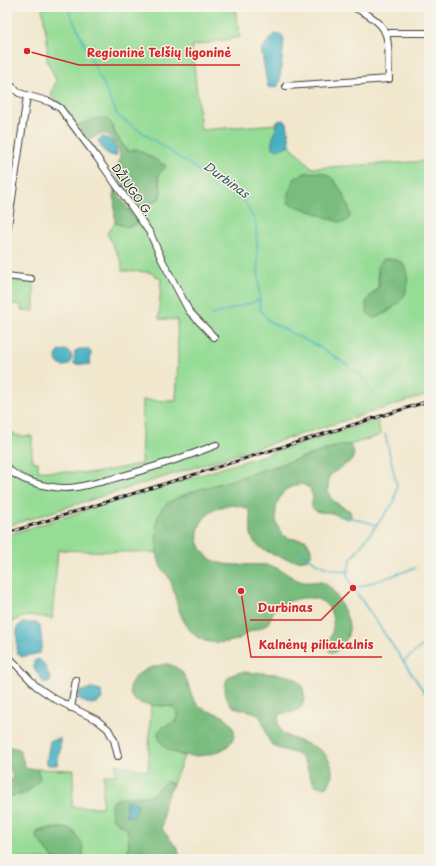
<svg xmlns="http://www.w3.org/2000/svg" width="436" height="866" viewBox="0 0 436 866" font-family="'Playpen Sans',sans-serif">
<rect width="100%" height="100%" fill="#f7f3e8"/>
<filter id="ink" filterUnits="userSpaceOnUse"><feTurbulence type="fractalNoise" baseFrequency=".025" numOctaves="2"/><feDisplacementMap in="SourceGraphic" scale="8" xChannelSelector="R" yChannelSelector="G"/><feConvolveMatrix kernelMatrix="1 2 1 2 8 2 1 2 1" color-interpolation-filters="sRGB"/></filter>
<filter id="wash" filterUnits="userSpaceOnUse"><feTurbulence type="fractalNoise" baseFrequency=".012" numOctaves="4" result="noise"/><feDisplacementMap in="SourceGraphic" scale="16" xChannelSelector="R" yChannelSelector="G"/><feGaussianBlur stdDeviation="0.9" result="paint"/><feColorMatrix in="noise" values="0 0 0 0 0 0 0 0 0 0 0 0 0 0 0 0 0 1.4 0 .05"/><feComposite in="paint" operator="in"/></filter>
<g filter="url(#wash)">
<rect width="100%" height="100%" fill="#f1e7cd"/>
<path fill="#95dc95" stroke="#587c58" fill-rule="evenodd" d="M42,7H235L240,37L192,46L201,130L276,124L278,121L283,120L287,123L290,145L312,168L429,161V394L7,526V429L18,436H32V461L38,462V471L95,473L141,464L143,400L176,401L178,357L177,320L159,319L161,279L149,272L122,271V263L107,233L115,223L127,226L138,224L128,209H140L159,199L161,191L158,175C141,162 117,147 112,124L96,119L77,125L60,103L51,96L56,80L47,61V40ZM403,264C415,287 397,312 374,318L369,297L378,288V267Z
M7,279L34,282V311L21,310V304L7,305Z
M377,420L381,435L350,445H342L188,494C151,511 156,516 158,553L58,550L52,619C38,615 24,614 12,622L7,737V535Z
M151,704L173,707L178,714L177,720L172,724L163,727L169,750L184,756L173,784L166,782L151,796L119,798L112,818L128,830L129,846L125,859H82C86,845 80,840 71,829C59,828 48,827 37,832L36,837L54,859H7V797L26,794L40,778L37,769L74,770L72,807H102L104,775H115L116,764L148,771Z"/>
<path fill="#78bc7e" stroke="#4a6c4d" d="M106,118L112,124L114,132L128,152L137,149L166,166L158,175L161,191L159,199L140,209L114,173C124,156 121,147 107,134H99L88,141L77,125L96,119Z
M305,173C310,173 319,171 324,173C336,177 351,205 350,217L345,222H339L288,203V194L294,179Z
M114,188L138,224L127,227L115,223Z
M384,259C388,259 395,259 399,261C409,266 409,287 404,296C399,304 383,316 374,318C367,315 366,310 366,303C369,296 378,291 379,284C380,275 374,265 384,259Z
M342,445H350L354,453L352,460L330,475C324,498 332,501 350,511L351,516L349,519C343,518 338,515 332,513C323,511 317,515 311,506L313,498L310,488L302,484C297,485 292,486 287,489C274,498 271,526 285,536C290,540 300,539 306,540C331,576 262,557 253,540C248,531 253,520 249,510C221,493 180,526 206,555C220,570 247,563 265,565C281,566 290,579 303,582C309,583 316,581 321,582C333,583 350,618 349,629C348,639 342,649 333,653L329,651C326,636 339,631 330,610C321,591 291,597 277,608C272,612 271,618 268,623C263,629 255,629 249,632C244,634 241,639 236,640C226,644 204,644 196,636C179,622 177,601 171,582C169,576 164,572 161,567C155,554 154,519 162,508C174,494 220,484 238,478C272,467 307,456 342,445Z
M167,664C194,670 183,694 201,707C210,714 223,712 230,722C253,754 176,769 161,742C159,739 157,735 159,731C163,725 172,725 177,720L178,714L173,707C162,705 141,707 133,699C130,696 130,691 130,687C133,671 154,666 167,664Z
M242,672C255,673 280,673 292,677C304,681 308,699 300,708C295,713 288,713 282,713L278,719C278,725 280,732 286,735C303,745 324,744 331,765C333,773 332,779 328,786C306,793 312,763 298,755C290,750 277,751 270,742C264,734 266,722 258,715C250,708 236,711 230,704C225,698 223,684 228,678C231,674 238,673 242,672Z
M7,746L19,749L26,769H37L40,778C31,792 23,794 7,797V781H12V771L7,770Z
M166,781L173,784L164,803L162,829L178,849L180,859H125L129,846L128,830L112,818L111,803L119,798L150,796Z
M59,828L71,829C80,840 86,845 82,859H54L36,837L37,832Z"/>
<path fill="#44b0c2" stroke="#30666f" d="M275,34L282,35L284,40L280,80L278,86L273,88L268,87L267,83L261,49Z
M283,120L287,123L290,145L277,150L272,147V141L278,121Z
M101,137C111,137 115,143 117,152L116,156C106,156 101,148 98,140Z
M79,349H88L91,352L90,365L74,364L75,351Z
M56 358a8 8 0 1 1 16 0a8 8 0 1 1-16 0Z
M23,623H37L40,626L42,644L40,653L21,657L17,652V627Z
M39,659L44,664L51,680L49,683H44L34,668V661Z
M90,688L101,691L102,699C95,707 85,704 78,698V693Z
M60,738V751L57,765H48L46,763L50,741Z
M126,801H132L137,804V811L134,816H126Z"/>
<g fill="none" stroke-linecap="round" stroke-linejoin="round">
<path stroke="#44b0c2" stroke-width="1.5" d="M67,7L118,116L245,202L256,223L260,310L270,322L321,348L349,366
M212,315L260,300
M356,371L365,379L372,394
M385,434L397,486L394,502L351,559L347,575L352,586L429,699
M342,515L377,525
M299,549C312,563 328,571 348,571
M353,588L359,587L415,568
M403,662L429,640"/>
</g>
</g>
<g filter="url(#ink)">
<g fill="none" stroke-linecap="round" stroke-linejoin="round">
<defs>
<path id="minor" d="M387,33H429
M7,82L19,93L50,102L60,108L96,156L150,233L162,260L189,311L214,337
M286,86L389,79C387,38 395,26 353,7
M7,233L27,96
M7,276L31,279
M7,467C17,481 49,488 66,488C80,488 94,483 108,480C145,470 181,459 216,445
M7,655L36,686L55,699L97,720L108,729L114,740L118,756
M71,708L76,680"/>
</defs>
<use href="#minor" stroke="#3c3a37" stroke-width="8"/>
<use href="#minor" stroke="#fff" stroke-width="6"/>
<defs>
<path id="rail" d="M7,533L429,401"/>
</defs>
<use href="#rail" stroke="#1c1c1c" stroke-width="3"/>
<use href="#rail" stroke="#f7f3e8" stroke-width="1.5" stroke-dasharray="4.5" stroke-linecap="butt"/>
</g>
</g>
<g text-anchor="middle" stroke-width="3" stroke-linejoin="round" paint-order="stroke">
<g font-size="11" fill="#1c1c1c" stroke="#f7f3e8">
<text transform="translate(132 190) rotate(55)" y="4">DŽIUGO G.</text>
</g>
<g font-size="12" font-style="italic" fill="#2c575e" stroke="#f7f3e8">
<text transform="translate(226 180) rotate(36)" y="4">Durbinas</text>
</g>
</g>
<path fill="none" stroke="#d62828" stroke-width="1.5" d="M27 51L79 65H240M353 588L321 620H250M241 591L251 657H382"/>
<g fill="#d62828" stroke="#f7f3e8" stroke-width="1.5">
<circle cx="27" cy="51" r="4"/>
<circle cx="353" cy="588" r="4"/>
<circle cx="241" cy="591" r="4"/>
</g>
<g font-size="12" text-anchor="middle" font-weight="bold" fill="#d62828" stroke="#f7f3e8" stroke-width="3" stroke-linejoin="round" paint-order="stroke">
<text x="159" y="57">Regioninė Telšių ligoninė</text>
<text x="285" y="612">Durbinas</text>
<text x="316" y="649">Kalnėnų piliakalnis</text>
</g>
<rect width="436" height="866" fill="none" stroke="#f7f3e8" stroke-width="24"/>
</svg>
